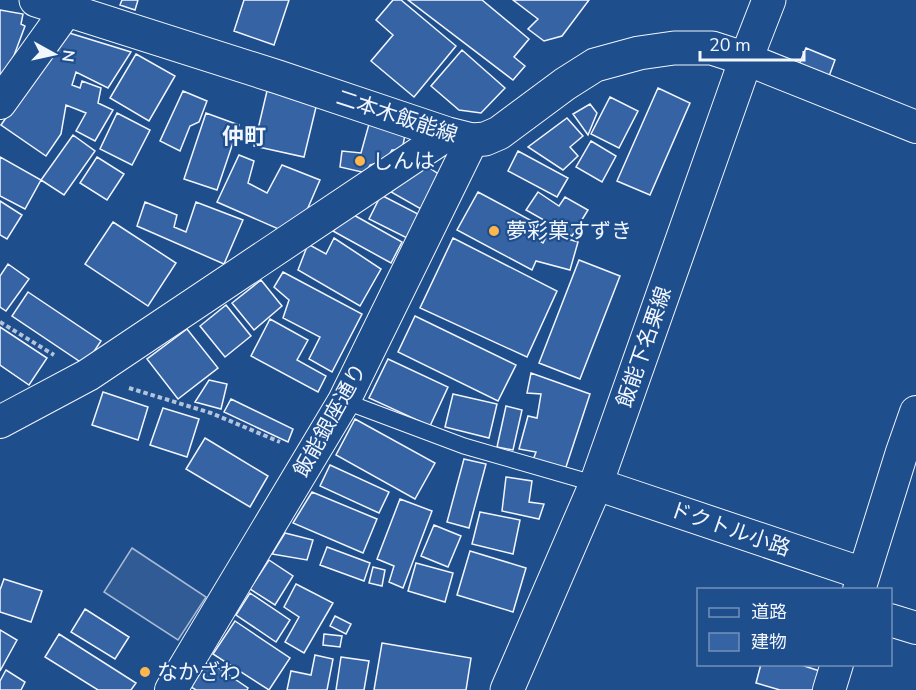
<svg xmlns="http://www.w3.org/2000/svg" width="916" height="690" viewBox="0 0 916 690" font-family="'Nunito Sans','Noto Sans JP',sans-serif">
<rect width="100%" height="100%" fill="#1f4e8c"/>
<path fill="#305b95" stroke="#a8bbd7" stroke-width="1.5" d="M132,548L206,597L178,640L104,592Z"/>
<path fill="#3563a3" stroke="#f2f6ff" stroke-width="1.5" d="M122,0H138L135,10L120,5Z
M244,0H289L274,45L234,31Z
M393,0H401L456,46L414,97L371,61L393,35L376,20Z
M408,0H482L529,39L514,57L525,66L513,80Z
M513,0H589L562,36L544,41L528,29L538,19Z
M0,10L23,14L21,24L25,26L6,77L0,76Z
M66,32L131,52L108,88L76,72L72,85L80,88L82,81L101,88L98,103L113,110L95,141L76,131L86,113L66,105L61,134L46,156L1,125Z
M806,48L835,60L828,79L798,67Z
M462,50L505,88L481,113L459,110L431,86Z
M136,54L175,76L149,121L110,98Z
M658,88L690,103L650,195L617,181Z
M183,91L207,101L199,122L190,126L180,151L160,141Z
M267,91L317,103L304,157L254,146Z
M610,97L638,111L619,148L591,134Z
M590,104L597,113L588,135L573,114Z
M117,113L150,130L132,165L100,149Z
M206,113L239,125L217,190L184,179Z
M567,118L583,136L570,147L578,156L563,170L528,147Z
M369,124L406,130L402,150H392L386,160L370,165L366,173L340,167L342,151L361,153Z
M73,135L95,151L64,195L41,180Z
M591,141L616,156L602,182L576,167Z
M518,151L568,178L557,197L508,171Z
M239,155L254,161L248,183L267,193L282,165L320,180L304,217L283,231L217,202Z
M0,157L41,180L25,209L0,196Z
M97,157L124,174L107,200L80,183Z
M425,165L440,175L421,209L391,192Z
M478,192L532,221L527,233L543,243L548,233L578,242L570,270L536,261L532,270L457,230Z
M538,192L559,206L565,197L588,210L572,236L526,210Z
M381,195L418,214L407,238L369,219Z
M0,201L22,215L7,239L0,235Z
M145,202L177,215L174,227L186,232L196,202L243,220L224,264L137,226Z
M352,214L402,242L391,263L333,231Z
M113,222L176,263L148,306L85,264Z
M334,238L381,269L360,306L298,270L308,244L326,254Z
M453,238L557,291L527,357L420,308Z
M579,260L620,276L580,379L539,363Z
M8,264L29,279L6,311L0,307V276Z
M283,272L362,314L332,372L309,359L320,337L283,318L289,300L274,287Z
M261,280L282,306L254,330L232,303Z
M28,292L101,341L85,365L12,316Z
M226,305L251,336L225,357L200,326Z
M415,316L516,365L498,401L398,352Z
M270,319L308,340L297,360L326,376L318,392L251,356Z
M0,327L47,358L29,385L0,365Z
M187,329L218,368L178,399L147,359Z
M388,359L448,387L430,426L369,398Z
M531,373L590,394L565,470L533,460L536,452L519,449L528,416L537,418L541,394L527,393Z
M209,380L227,384L221,409L195,402Z
M103,392L148,407L138,440L92,425Z
M453,394L497,404L489,438L445,427Z
M231,399L293,429L288,442L224,412Z
M506,406L522,410L513,450L497,447Z
M163,408L199,419L187,457L150,445Z
M355,419L435,463L415,499L336,455Z
M205,438L268,476L250,507L186,469Z
M464,459L486,464L469,528L447,522Z
M330,465L389,492L379,513L320,486Z
M506,477L532,481L529,502L544,504L539,519L502,511Z
M312,492L377,519L363,553L293,523Z
M400,499L432,511L403,588L389,582L394,566L377,559Z
M480,512L520,520L513,554L472,544Z
M434,525L461,536L448,567L421,556Z
M285,533L313,540L307,560L272,554Z
M327,547L370,563L364,581L320,565Z
M470,551L526,568L513,612L457,595Z
M269,560L293,576L275,605L250,589Z
M416,563L453,573L445,602L408,591Z
M373,567L385,570L382,586L369,583Z
M4,579L42,591L31,622L0,612V590Z
M296,584L333,603L304,653L285,642L299,617L284,607Z
M250,593L290,620L276,642L236,615Z
M85,609L129,637L115,659L71,632Z
M335,616L351,624L346,634L330,626Z
M235,621L290,658L269,690L213,654Z
M0,630L17,640L0,671Z
M59,634L136,683L131,690H98L45,657Z
M324,634L342,636L340,647L323,645Z
M382,643L471,658L466,690H374Z
M315,655L333,659L327,690H287L291,671L311,675Z
M341,657L369,661L364,690H336Z
M208,661L248,688L247,690H196L191,687Z
M761,664H798L823,672L818,690H780L756,683Z
M6,670L25,682L21,690H0V681Z"/>
<g fill="none" stroke-linecap="round" stroke-linejoin="round">
<defs>
<path id="service" d="M344,401L464,446L596,484"/>
<path id="minor" d="M746,59L916,127
M0,103L74,0
M0,422L88,375L448,134
M596,484L864,574
M859,590L902,452L916,412
M890,620L916,628
M171,690L344,401L472,140
M829,690L837,664"/>
<path id="secondary" d="M36,0L278,77L448,134L472,140L485,139L499,133L565,84L595,65L639,53L674,48H712L746,59"/>
<path id="primary" d="M507,690L596,484L746,59L769,0"/>
</defs>
<use href="#service" stroke="#f2f6ff" stroke-width="17"/>
<use href="#minor" stroke="#f2f6ff" stroke-width="34"/>
<use href="#secondary" stroke="#f2f6ff" stroke-width="35"/>
<use href="#primary" stroke="#f2f6ff" stroke-width="35"/>
<path stroke="#b3c4dc" stroke-width="4" stroke-dasharray="4.5 3" stroke-linecap="butt" d="M0,322L54,355
M129,388L211,413L280,442"/>
<use href="#service" stroke="#1f4e8c" stroke-width="15"/>
<use href="#minor" stroke="#1f4e8c" stroke-width="32"/>
<use href="#secondary" stroke="#1f4e8c" stroke-width="33"/>
<use href="#primary" stroke="#1f4e8c" stroke-width="33"/>
</g>
<g fill="#ffb74d" stroke="#1f4e8c" stroke-width="2">
<circle cx="360" cy="161" r="6"/>
<circle cx="494" cy="231" r="6"/>
<circle cx="145" cy="672" r="6"/>
</g>
<g text-anchor="middle" stroke-width="4.5" stroke-linejoin="round" paint-order="stroke">
<g font-size="21" fill="#f2f6ff" stroke="#1f4e8c">
<text transform="translate(397 116) rotate(18)" y="7">二本木飯能線</text>
<text transform="translate(644 347) rotate(-71)" y="7">飯能下名栗線</text>
<text transform="translate(330 420) rotate(-61)" y="7">飯能銀座通り</text>
<text transform="translate(730 529) rotate(19)" y="7">ドクトル小路</text>
</g>
<g font-size="21" fill="#f2f6ff" stroke="#1f4e8c" text-anchor="start">
<text x="372" y="168">しんは</text>
<text x="506" y="238">夢彩菓すずき</text>
<text x="157" y="679">なかざわ</text>
</g>
<g font-size="22" font-weight="bold" fill="#f2f6ff" stroke="#1f4e8c">
<text x="244" y="144">仲町</text>
</g>
</g>
<rect x="697" y="588" width="195" height="78" fill="#1f4e8c" stroke="#7391ba" stroke-width="1.5"/>
<rect x="709" y="608" width="30" height="9" fill="#1f4e8c" stroke="#7391ba" stroke-width="1.5"/>
<text x="751" y="618" font-size="18" fill="#f2f6ff">道路</text>
<rect x="709" y="633" width="30" height="18" fill="#3563a3" stroke="#7391ba" stroke-width="1.5"/>
<text x="751" y="648" font-size="18" fill="#f2f6ff">建物</text>
<g transform="translate(54 54) rotate(98)" stroke="#1f4e8c" stroke-width="4.5" paint-order="stroke">
<path d="M0-4.5L10 22L0 15L-10 22Z" fill="#f2f6ff"/>
<text y="-9" font-size="16" font-weight="bold" text-anchor="middle" fill="#f2f6ff">N</text>
</g>
<path d="M700 51v9h104v-9" fill="none" stroke="#f2f6ff" stroke-width="3"/>
<text x="709" y="51" font-size="18" fill="#f2f6ff" stroke="#1f4e8c" stroke-width="4.5" paint-order="stroke">20 m</text>
</svg>
